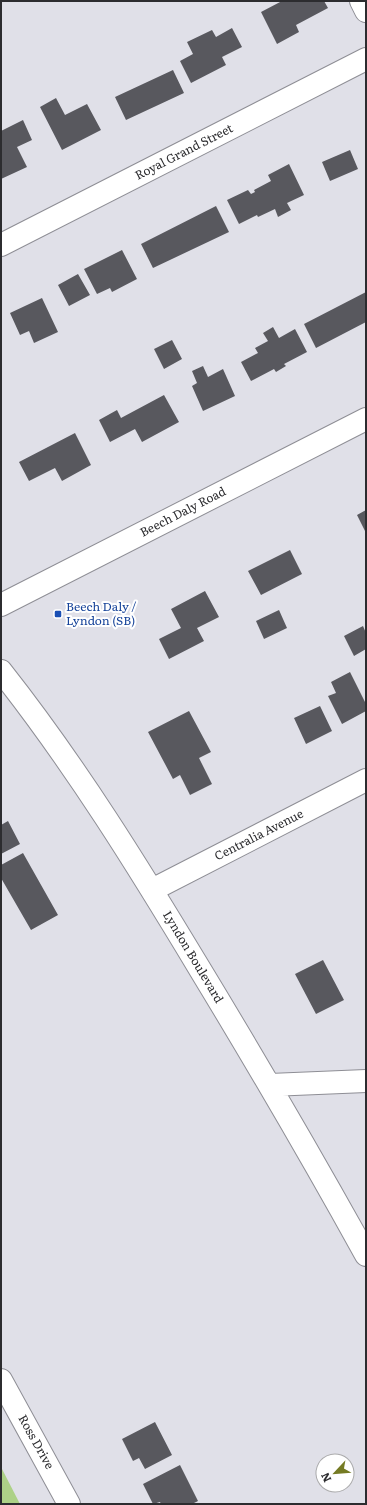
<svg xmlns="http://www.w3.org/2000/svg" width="367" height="1505" viewBox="0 0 367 1505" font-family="Literata,serif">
<rect width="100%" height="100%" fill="#e0e0e8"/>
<path fill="#add187" d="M1,1467L20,1504H1Z"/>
<path fill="#58585e" d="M282,1H324L328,8L296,25L299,32L277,44L261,12Z
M232,28L242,47L222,57L226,65L191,83L180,61L193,54L187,42L212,30L216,37Z
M173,70L184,93L126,120L115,97Z
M56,98L65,115L87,104L101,130L62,150L40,107Z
M23,120L32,140L17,147L27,167L1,179V131Z
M350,150L358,169L330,181L322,162Z
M289,164L304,195L287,203L291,210L278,217L275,209L258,217L257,215L239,224L227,200L248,190L251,194L255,192L254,190L271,181L268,175Z
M216,206L229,232L153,268L141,244Z
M122,250L137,279L112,292L110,288L97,294L84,269Z
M78,274L90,295L69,306L58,285Z
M366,292V322L316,348L304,324Z
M42,298L58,332L34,343L29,331L20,335L10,313Z
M273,327L279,338L295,329L307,352L284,364L286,366L276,372L274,369L251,381L241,362L258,353L255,348L268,341L263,333Z
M172,340L182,359L164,369L154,349Z
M203,366L208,377L223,369L235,396L203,411L192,386L197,383L192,371Z
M164,395L179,422L142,442L135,429L110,442L99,420L117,410L121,418Z
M75,433L91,465L62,481L55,468L29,481L19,462Z
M366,510V533L357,515Z
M290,550L302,574L261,595L248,571Z
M205,591L219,617L197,628L204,641L169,659L159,639L181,628L171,609Z
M279,610L287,628L264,639L256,621Z
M363,626L366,633V649L354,656L344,636Z
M350,672L366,704V711L342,724L328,696L336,693L331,682Z
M320,706L332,731L306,744L294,718Z
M189,711L211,752L199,758L212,784L190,795L180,775L173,779L148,732Z
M8,821L20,844L1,854V825Z
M23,853L58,915L31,930L1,878V865Z
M323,960L344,1000L316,1014L295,974Z
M155,1422L172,1455L145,1469L139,1458L133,1461L122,1439Z
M180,1465L198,1501L192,1504H161L160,1502L153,1504L143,1484Z"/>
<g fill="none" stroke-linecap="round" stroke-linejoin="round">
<defs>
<path id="minor" d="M361,1L366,11
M1,245L366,59
M1,671C76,766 139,868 201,971C258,1065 313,1159 366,1255
M152,890L366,780
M270,1085L366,1081
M1,1380L69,1504"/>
<path id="major" d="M1,605L366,419"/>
</defs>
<use href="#minor" stroke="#8e8e95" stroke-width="24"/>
<use href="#major" stroke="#8e8e95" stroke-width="24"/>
<use href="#minor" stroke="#fff" stroke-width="22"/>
<use href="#major" stroke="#fff" stroke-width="22"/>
</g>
<rect fill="#1a4fb4" stroke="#fff" stroke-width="1.5" x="54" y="610" width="8" height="8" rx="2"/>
<g text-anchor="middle" stroke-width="4" stroke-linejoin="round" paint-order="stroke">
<g font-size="12" fill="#2c2c2f" stroke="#fff">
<text transform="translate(184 152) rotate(-27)" y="4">Royal Grand Street</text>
<text transform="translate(183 512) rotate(-27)" y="4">Beech Daly Road</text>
<text transform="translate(259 835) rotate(-27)" y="4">Centralia Avenue</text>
<text transform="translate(193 957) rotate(59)" y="4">Lyndon Boulevard</text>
<text transform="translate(36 1442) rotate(61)" y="4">Ross Drive</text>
</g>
<g font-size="12" fill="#164399" stroke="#fff" text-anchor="start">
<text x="66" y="611">Beech Daly /<tspan x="66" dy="14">Lyndon (SB)</tspan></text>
</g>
</g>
<rect width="367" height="1505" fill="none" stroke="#2c2c2f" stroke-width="4"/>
<g transform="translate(335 1473) rotate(244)"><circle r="19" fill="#ffffff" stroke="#ababac"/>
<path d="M0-3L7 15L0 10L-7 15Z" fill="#757b24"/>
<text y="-6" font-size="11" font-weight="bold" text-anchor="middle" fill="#2c2c2f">N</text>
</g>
</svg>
